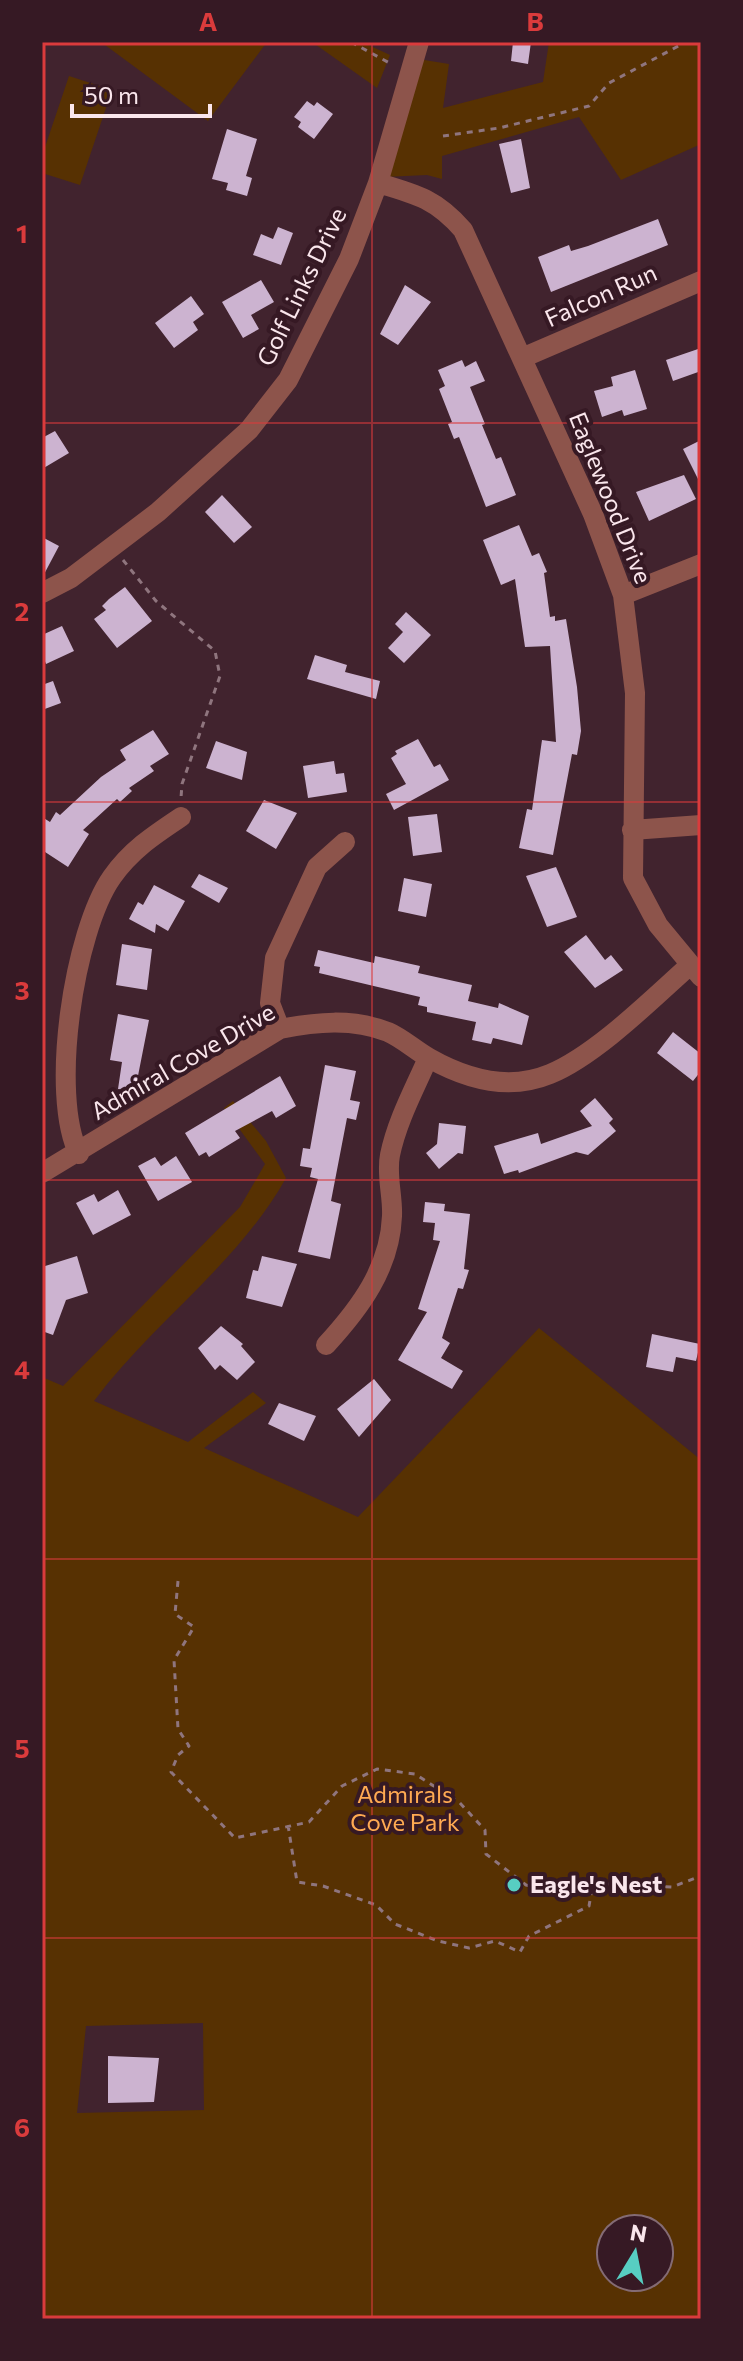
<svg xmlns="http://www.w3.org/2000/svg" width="743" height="2361" viewBox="0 0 743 2361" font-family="Commissioner,sans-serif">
<rect width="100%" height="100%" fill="#41232e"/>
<path fill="#573102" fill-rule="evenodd" d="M101,42H267L208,121Z
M312,42H362L390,55L377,88Z
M549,42H701V144L621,180L579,117L442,156V179L427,175L384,177L418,59L449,64L443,108L543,82Z
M69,76L112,90L80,185L42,173V156Z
M233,1101L266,1141L286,1178C238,1264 152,1323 94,1401L188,1442L253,1392L266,1403L204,1448L358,1517L539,1328L701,1460V2319H42V1377L63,1386L240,1207L265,1164L224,1108ZM203,2023L204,2110L77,2113L86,2026ZM611,2229H659V2277H611Z"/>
<path fill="#ccb3d0" d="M513,42H531L528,64L511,61Z
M307,101L314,106L317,102L333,114L314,139L298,127L301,122L294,117Z
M227,129L257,139L246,176L252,178L247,196L226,190L228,183L212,179Z
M521,139L530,188L511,193L499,144Z
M658,219L668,245L551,292L538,257L569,245L571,251L588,246Z
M278,227L293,233L281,265L253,255L261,234L273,239Z
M261,280L274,302L251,315L259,329L243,338L222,302Z
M405,285L431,302L398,345L380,334Z
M191,296L204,314L193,322L198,330L174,348L155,323Z
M701,348V371L673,381L666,360Z
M462,360L465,367L476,361L485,381L470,387L485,424L482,425L496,459L501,457L516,495L486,507L459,437L454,439L448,424L452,422L439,389L445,386L438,370Z
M635,370L647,409L624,416L622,410L602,417L594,391L613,386L611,377Z
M55,431L69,453L42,469V438Z
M701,440V485L683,449Z
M684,475L696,499L649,521L636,492Z
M222,495L252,527L234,543L205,512Z
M519,525L532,556L539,553L547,572L544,573L550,617L555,616V621L566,619L577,687L581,731L577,755L572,754L553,855L519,848L527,809L532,810L542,740L556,742L550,646L525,647L515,579L501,585L483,540Z
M42,537L59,546L42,578Z
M125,587L152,621L117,648L94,619L106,610L102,606L109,599Z
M406,612L431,635L404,663L388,648L403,632L395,624Z
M62,626L74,651L46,664L42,654V635Z
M315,655L347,665L345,672L380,681L376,699L307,679Z
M53,681L61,703L42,710V685Z
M153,730L169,754L150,766L154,771L129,788L132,791L120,802L117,799L83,830L89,834L68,867L42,850V817L50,822L56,812L60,815L101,777L126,760L120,750Z
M418,739L434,767L440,764L449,780L394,810L386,794L406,784L391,758L397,754L395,751Z
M216,741L247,752L242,780L206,768Z
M334,761L336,774L344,773L347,792L308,798L303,766Z
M264,800L297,813L276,849L246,831Z
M437,814L442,852L413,856L408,817Z
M556,867L577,917L547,927L526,876Z
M199,874L228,888L219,903L191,887Z
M404,878L432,884L426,917L398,911Z
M154,885L185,901L168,931L156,924L155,933L129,919L138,902L143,905Z
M586,935L605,960L611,955L623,970L595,988L564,952Z
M122,944L152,949L147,990L116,985Z
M318,950L374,963L375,956L420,966L418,973L472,985L468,1001L498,1008L499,1003L529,1016L522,1045L493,1038L491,1044L472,1040L476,1022L427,1012V1007L418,1005L420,997L319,973L320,967L314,966Z
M118,1014L149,1020L135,1091L118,1089L122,1062L110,1060Z
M673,1032L701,1054V1071L693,1081L657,1053Z
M325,1065L356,1071L350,1100L360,1102L356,1120L347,1118L331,1201L341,1204L330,1259L298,1252L318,1179L310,1177L312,1168L300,1166L303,1148L310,1149Z
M280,1076L296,1106L276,1118L272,1111L235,1131L240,1138L209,1157L206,1152L199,1156L185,1133Z
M595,1098L613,1119L609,1123L616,1131L588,1155L576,1152L519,1173L518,1170L504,1174L494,1146L538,1133L541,1144L592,1126L580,1111Z
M439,1123L466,1126L463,1154L458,1153L439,1169L426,1153L437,1144Z
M176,1156L192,1182L158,1201L138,1166L155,1157L161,1166Z
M118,1190L131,1215L93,1235L76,1203L94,1194L98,1202Z
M425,1202L445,1204L444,1211L470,1214L464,1269L469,1270L463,1289L458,1288L442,1338L450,1343L441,1358L463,1371L452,1389L398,1360L427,1312L418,1309L440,1241L433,1240L435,1223L423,1222Z
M77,1256L88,1293L66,1300L53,1335L42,1331V1267Z
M262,1256L297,1264L282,1307L246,1298L253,1270L258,1271Z
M221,1326L243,1344L241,1346L255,1362L237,1380L220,1365L215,1370L198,1348Z
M652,1334L700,1344L696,1361L676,1357L673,1372L646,1367Z
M374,1379L391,1400L359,1437L337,1409Z
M279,1403L316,1416L304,1441L268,1424Z
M108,2056L159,2058L154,2102L108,2103Z"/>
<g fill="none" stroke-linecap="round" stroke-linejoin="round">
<path stroke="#8f757e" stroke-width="3" stroke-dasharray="6 6" stroke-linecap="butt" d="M351,42L393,65
M443,136L499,128L589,106L609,83L686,42
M123,560L156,601L215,651L220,676L182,784L181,798
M178,1581L175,1614L194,1627L174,1660L178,1729L189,1746L178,1755L171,1772L235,1838L309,1822L342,1786L377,1769L415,1774L459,1802L485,1830L486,1854L526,1885L547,1890L593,1883L672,1887L701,1876
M288,1825L297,1882L323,1886L376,1905L395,1924L438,1941L469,1948L495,1941L520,1952L529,1936L589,1906L593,1883"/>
<path stroke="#8d544b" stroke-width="20" d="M378,183C416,194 436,199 463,230L593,514L623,595L635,693L633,878L658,925L701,977
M522,358L701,281
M42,593L71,578L158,512L249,430L288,380L349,259L378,183L419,42
M623,595L701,564
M632,830L701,825
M280,1029L270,1003L275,958L317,867L345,842
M79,1154C49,1095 74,931 112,877C131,850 154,835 181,817
M42,1173L280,1029C316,1022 352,1018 388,1032C402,1038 415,1050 429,1058C466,1079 509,1091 550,1074C596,1055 652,999 689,966
M326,1345C360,1308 390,1268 392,1216C393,1196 386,1175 390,1155C397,1121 414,1090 428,1058"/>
</g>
<path fill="none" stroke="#da3b3c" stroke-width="2" stroke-opacity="0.55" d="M372,42V2319M42,423H701M42,802H701M42,1180H701M42,1559H701M42,1938H701"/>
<circle fill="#57cec2" stroke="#361924" stroke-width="3" cx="514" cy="1885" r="8"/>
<g text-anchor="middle" stroke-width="8" stroke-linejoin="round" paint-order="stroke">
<g font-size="24" fill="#fae6ec" stroke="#361924">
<text transform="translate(302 287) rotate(-64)" y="8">Golf Links Drive</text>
<text transform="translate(601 296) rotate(-24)" y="8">Falcon Run</text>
<text transform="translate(610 498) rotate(68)" y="8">Eaglewood Drive</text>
<text transform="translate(183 1062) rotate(-30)" y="8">Admiral Cove Drive</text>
</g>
<g font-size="24" fill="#ffaa52" stroke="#361924">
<text x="405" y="1803">Admirals<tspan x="405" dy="28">Cove Park</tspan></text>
</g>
<g font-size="24" font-weight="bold" fill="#fae6ec" stroke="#361924" text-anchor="start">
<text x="530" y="1893">Eagle's Nest</text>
</g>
</g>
<rect width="743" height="2361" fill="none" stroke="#361924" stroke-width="88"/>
<g transform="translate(635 2253) rotate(10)"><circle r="38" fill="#361924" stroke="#846b74" stroke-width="2"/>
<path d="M0-6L14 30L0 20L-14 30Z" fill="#57cec2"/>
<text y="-12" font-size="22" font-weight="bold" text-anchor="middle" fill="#fae6ec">N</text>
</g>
<path d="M72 104v12h138v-12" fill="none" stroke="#fae6ec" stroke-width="4"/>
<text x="84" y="104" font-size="24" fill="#fae6ec" stroke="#361924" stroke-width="6" paint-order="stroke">50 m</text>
<rect x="44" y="44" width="655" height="2273" fill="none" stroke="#da3b3c" stroke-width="3"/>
<g font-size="26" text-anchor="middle" font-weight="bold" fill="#da3b3c">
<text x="208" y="31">A</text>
<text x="535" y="31">B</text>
<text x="22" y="243">1</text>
<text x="22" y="621">2</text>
<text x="22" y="1000">3</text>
<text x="22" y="1379">4</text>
<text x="22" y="1758">5</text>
<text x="22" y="2137">6</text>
</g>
</svg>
